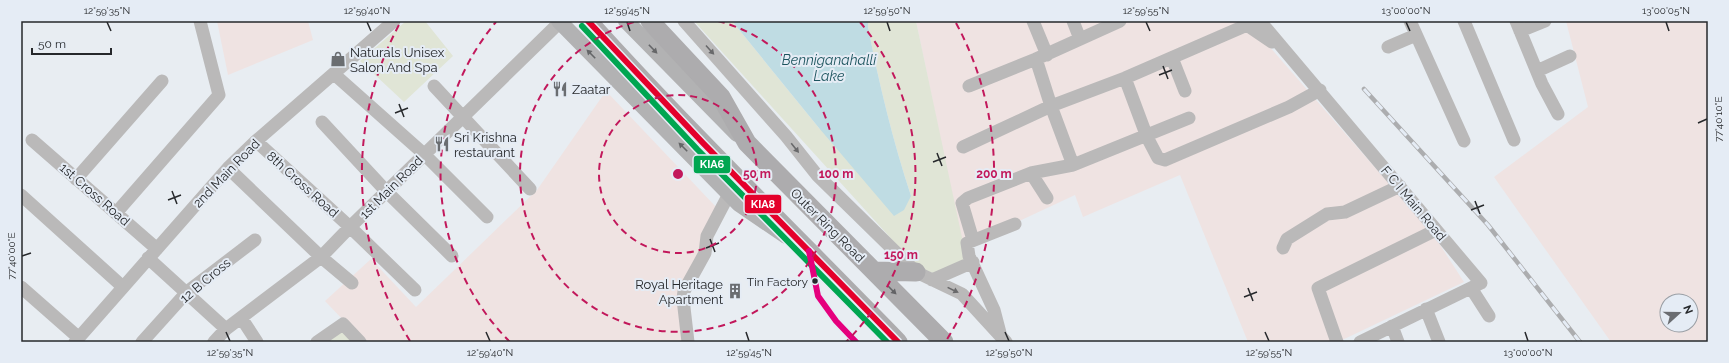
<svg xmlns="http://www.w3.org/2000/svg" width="1729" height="363" viewBox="0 0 1729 363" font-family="Raleway,sans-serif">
<rect width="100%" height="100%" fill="#e8edf2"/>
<path fill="#efe3e2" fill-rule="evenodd" d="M217,21H308L313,40L228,75Z
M916,21H1247L1433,234L1464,282L1338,342H1248L1180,175L1083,217L1075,195L963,247Z
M1566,21H1708V342H1611L1494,177L1588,107ZM1667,301H1691V325H1667Z
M606,91L717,208L697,262L680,290L682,342H364L325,301L371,259L416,307L537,190Z"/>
<path fill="#e0e5d6" d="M406,21H425L453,56L404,102L360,61Z
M694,21H732L819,128L911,196C893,141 879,84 868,27V21H916L967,261L935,274L916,266Z
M343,328L356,342H323Z"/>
<path fill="#bfdce3" d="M732,21H868V27C879,84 893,141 911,196L904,210L894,216L819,128Z"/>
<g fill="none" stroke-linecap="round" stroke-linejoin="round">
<path stroke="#bab9b9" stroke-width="13" d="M684,21L786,136L817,175L916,272L962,294L1006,342
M1033,21L1047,55
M1073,21L1080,39
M1260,21L1481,283L1360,342
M1410,21L1464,141
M1464,21L1514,140
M1516,21L1542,84L1558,114
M1520,31L1545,21
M1388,47L1416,35
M1172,58L1185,91
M1537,71L1570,56
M334,74L424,154L487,217
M1125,78L1147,137L1158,158L1165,160L1289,107L1320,90
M434,86L530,189
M969,86L1036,59
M1189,118L1073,165L1051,106L1125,78L1247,25L1272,42
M322,122L386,191L452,256
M32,140L157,249
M256,141L350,227L415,290
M963,147L1051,106L1036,59L1120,21
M228,168L321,257L352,283
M1031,173L1047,198
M76,179L162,81
M21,195L123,287
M116,213L219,95L200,21
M973,240L962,203L968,198L1031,173L1073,165
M1283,248L1287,239L1327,214L1345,212L1400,186
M148,258L226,329
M932,280L973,262
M21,287L79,338
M1471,288L1489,316
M1426,309L1439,342
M242,319L257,342
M1392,326L1398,342
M1000,333L994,310L969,256L967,243L1015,224
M75,342L228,168L256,141L394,21
M142,342L187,292L255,240
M214,342L226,329L321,257L350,227L560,22
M317,342L343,324L360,342
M688,342L683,299L684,291L705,253L707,236L729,194
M1337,342L1318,288L1436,230"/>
<path stroke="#b2b2b3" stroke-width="16" d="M559,21L739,204L786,236
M626,21L737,134"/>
<path stroke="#adacae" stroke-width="19" d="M588,21C688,132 794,235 898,342
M650,21L721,97L747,143L944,342
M874,271L916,272"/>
<defs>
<path id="rail" d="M1364,89L1488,225L1580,342"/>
</defs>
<use href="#rail" stroke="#acadaf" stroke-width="4.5"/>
<use href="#rail" stroke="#e5ecf5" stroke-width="3" stroke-dasharray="9" stroke-linecap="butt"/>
<defs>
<path id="bus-1" d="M588,21L703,143L898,342"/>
<path id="bus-2" d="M582,26L697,149L887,342"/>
<path id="bus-3" d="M809,251L818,296L836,321L856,342"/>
</defs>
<use href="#bus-1" stroke="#e5ecf5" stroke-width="9"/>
<use href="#bus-2" stroke="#e5ecf5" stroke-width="9"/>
<use href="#bus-3" stroke="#e5ecf5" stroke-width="9"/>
<use href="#bus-1" stroke="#e4002b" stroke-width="6"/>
<use href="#bus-2" stroke="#00a651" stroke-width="6"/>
<use href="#bus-3" stroke="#e5007d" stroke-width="6"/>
</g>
<defs><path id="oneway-solid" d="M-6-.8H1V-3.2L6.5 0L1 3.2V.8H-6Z"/></defs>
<g fill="#656668">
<use href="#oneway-solid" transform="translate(653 49) rotate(46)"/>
<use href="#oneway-solid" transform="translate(591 54) rotate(-135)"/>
<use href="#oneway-solid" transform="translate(683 147) rotate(-135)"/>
</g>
<g fill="#69696b">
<use href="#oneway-solid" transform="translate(710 50) rotate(48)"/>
<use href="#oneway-solid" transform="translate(795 148) rotate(51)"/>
<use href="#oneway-solid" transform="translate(953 290) rotate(26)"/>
</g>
<use fill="#636366" href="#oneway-solid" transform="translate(892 290) rotate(45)"/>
<path fill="none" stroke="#26282b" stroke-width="1.5" d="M107,22L111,31M367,22L371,31M627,22L630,31M887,22L890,31M1146,22L1150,31M1406,22L1410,31M1666,22L1669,31M1163,66L1168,79M1159,75L1172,70M399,104L404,117M395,113L408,108M1698,123L1707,119M937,153L942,166M933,162L946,157M172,191L177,204M168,200L181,195M1475,201L1480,214M1471,210L1484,205M710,239L715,252M706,248L719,243M22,256L31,253M1248,288L1253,301M1244,297L1257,292M226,332L230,341M486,332L490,341M746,332L749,341M1005,332L1009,341M1265,332L1269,341M1525,332L1528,341"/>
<g fill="none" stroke="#c2185b" stroke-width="2" stroke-dasharray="7 5">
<circle cx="678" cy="174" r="79"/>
<path d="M718 21A158 158 0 1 1 638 21"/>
<path d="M510 342A237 237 0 0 1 496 22M860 22A237 237 0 0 1 846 342"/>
<path d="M410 341A316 316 0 0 1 400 23M956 23A316 316 0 0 1 946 341"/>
</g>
<defs>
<symbol id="shop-bare" viewBox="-9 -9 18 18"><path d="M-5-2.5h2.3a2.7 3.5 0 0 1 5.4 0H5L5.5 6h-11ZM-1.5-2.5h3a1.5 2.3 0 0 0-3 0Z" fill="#6a6d71" stroke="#e5ecf5" stroke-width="2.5" paint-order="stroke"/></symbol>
<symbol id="restaurant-bare" viewBox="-9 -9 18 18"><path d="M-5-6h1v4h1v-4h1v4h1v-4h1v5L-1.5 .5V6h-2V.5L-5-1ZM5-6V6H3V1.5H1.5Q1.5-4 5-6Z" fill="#6a6d71" stroke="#e5ecf5" stroke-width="2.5" paint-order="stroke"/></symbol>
<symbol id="building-bare" viewBox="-9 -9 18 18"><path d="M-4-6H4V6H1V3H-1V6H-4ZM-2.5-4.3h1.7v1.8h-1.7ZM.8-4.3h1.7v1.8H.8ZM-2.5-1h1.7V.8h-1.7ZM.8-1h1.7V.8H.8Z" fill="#6a6d71" stroke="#e5ecf5" stroke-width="2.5" paint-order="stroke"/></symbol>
</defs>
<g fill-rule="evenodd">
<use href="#shop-bare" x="327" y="48" width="22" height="22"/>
<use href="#restaurant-bare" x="549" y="78" width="22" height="22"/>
<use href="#restaurant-bare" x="431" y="133" width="22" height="22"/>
<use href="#building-bare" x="724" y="280" width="22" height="22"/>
</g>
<circle fill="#26282b" stroke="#e5ecf5" stroke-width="1.5" cx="815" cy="281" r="3.5"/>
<g text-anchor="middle" stroke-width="4" stroke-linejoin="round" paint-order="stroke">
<g font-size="12" fill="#26282b" stroke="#e5ecf5" text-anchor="end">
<text x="808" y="286">Tin Factory</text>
</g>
<g font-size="13" fill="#26282b" stroke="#e5ecf5" text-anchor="start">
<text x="350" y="57">Naturals Unisex<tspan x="350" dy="15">Salon And Spa</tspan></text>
<text x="572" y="94">Zaatar</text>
<text x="454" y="142">Sri Krishna<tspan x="454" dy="15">restaurant</tspan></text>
<text x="723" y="289" text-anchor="end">Royal Heritage<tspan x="723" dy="15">Apartment</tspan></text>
</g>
<g font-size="13" fill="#26282b" stroke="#e5ecf5">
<text transform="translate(226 173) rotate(-46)" y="5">2nd Main Road</text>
<text transform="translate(303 184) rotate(42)" y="5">8th Cross Road</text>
<text transform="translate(391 187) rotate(-45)" y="5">1st Main Road</text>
<text transform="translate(95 194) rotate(41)" y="5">1st Cross Road</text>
<text transform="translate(1414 203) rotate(50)" y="5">F C I Main Road</text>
<text transform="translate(828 225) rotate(45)" y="5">Outer Ring Road</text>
<text transform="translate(205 280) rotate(-40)" y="5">12 B Cross</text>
</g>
<g font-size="14" font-style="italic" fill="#1c545e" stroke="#e5ecf5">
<text x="829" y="65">Benniganahalli<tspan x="829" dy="16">Lake</tspan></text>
</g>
</g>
<circle cx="678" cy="174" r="6" fill="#c2185b" stroke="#e5ecf5" stroke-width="2"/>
<g font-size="12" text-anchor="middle" font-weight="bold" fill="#c2185b" stroke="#e5ecf5" stroke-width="4" stroke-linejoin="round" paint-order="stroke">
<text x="757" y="178">50 m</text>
<text x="836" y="178">100 m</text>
<text x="994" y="178">200 m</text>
<text x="901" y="259">150 m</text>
</g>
<g stroke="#e5ecf5" stroke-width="1.5">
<rect x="693" y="155" width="38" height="19" rx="4" fill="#00a651"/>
<rect x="744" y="194" width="38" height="20" rx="4" fill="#e4002b"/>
</g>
<g font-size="11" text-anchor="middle" font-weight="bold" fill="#fff">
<text x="712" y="168">KIA6</text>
<text x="763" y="208">KIA8</text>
</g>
<rect width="1729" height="363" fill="none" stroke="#e5ecf5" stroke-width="44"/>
<g transform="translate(1679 313) rotate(69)"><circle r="19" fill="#e5ecf5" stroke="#999ea4"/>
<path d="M0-3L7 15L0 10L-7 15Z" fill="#6a6d71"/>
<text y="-6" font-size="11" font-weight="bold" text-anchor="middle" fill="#26282b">N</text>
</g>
<path d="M32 48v6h79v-6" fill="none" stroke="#26282b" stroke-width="2"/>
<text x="38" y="48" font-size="12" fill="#26282b" stroke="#e5ecf5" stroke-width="3" paint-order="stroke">50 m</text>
<rect x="22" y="22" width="1685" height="319" fill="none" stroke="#26282b" stroke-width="1.5"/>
<g font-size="10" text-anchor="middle" fill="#26282b">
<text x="107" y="14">12°59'35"N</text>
<text x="367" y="14">12°59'40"N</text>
<text x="627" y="14">12°59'45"N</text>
<text x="887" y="14">12°59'50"N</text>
<text x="1146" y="14">12°59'55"N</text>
<text x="1406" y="14">13°00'00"N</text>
<text x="1666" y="14">13°00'05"N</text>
<text transform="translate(1718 119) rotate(-90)" y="4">77°40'10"E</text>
<text transform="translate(11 256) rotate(-90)" y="4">77°40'00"E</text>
<text x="230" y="356">12°59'35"N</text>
<text x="490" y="356">12°59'40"N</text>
<text x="749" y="356">12°59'45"N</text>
<text x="1009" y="356">12°59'50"N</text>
<text x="1269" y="356">12°59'55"N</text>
<text x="1528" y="356">13°00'00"N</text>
</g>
</svg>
